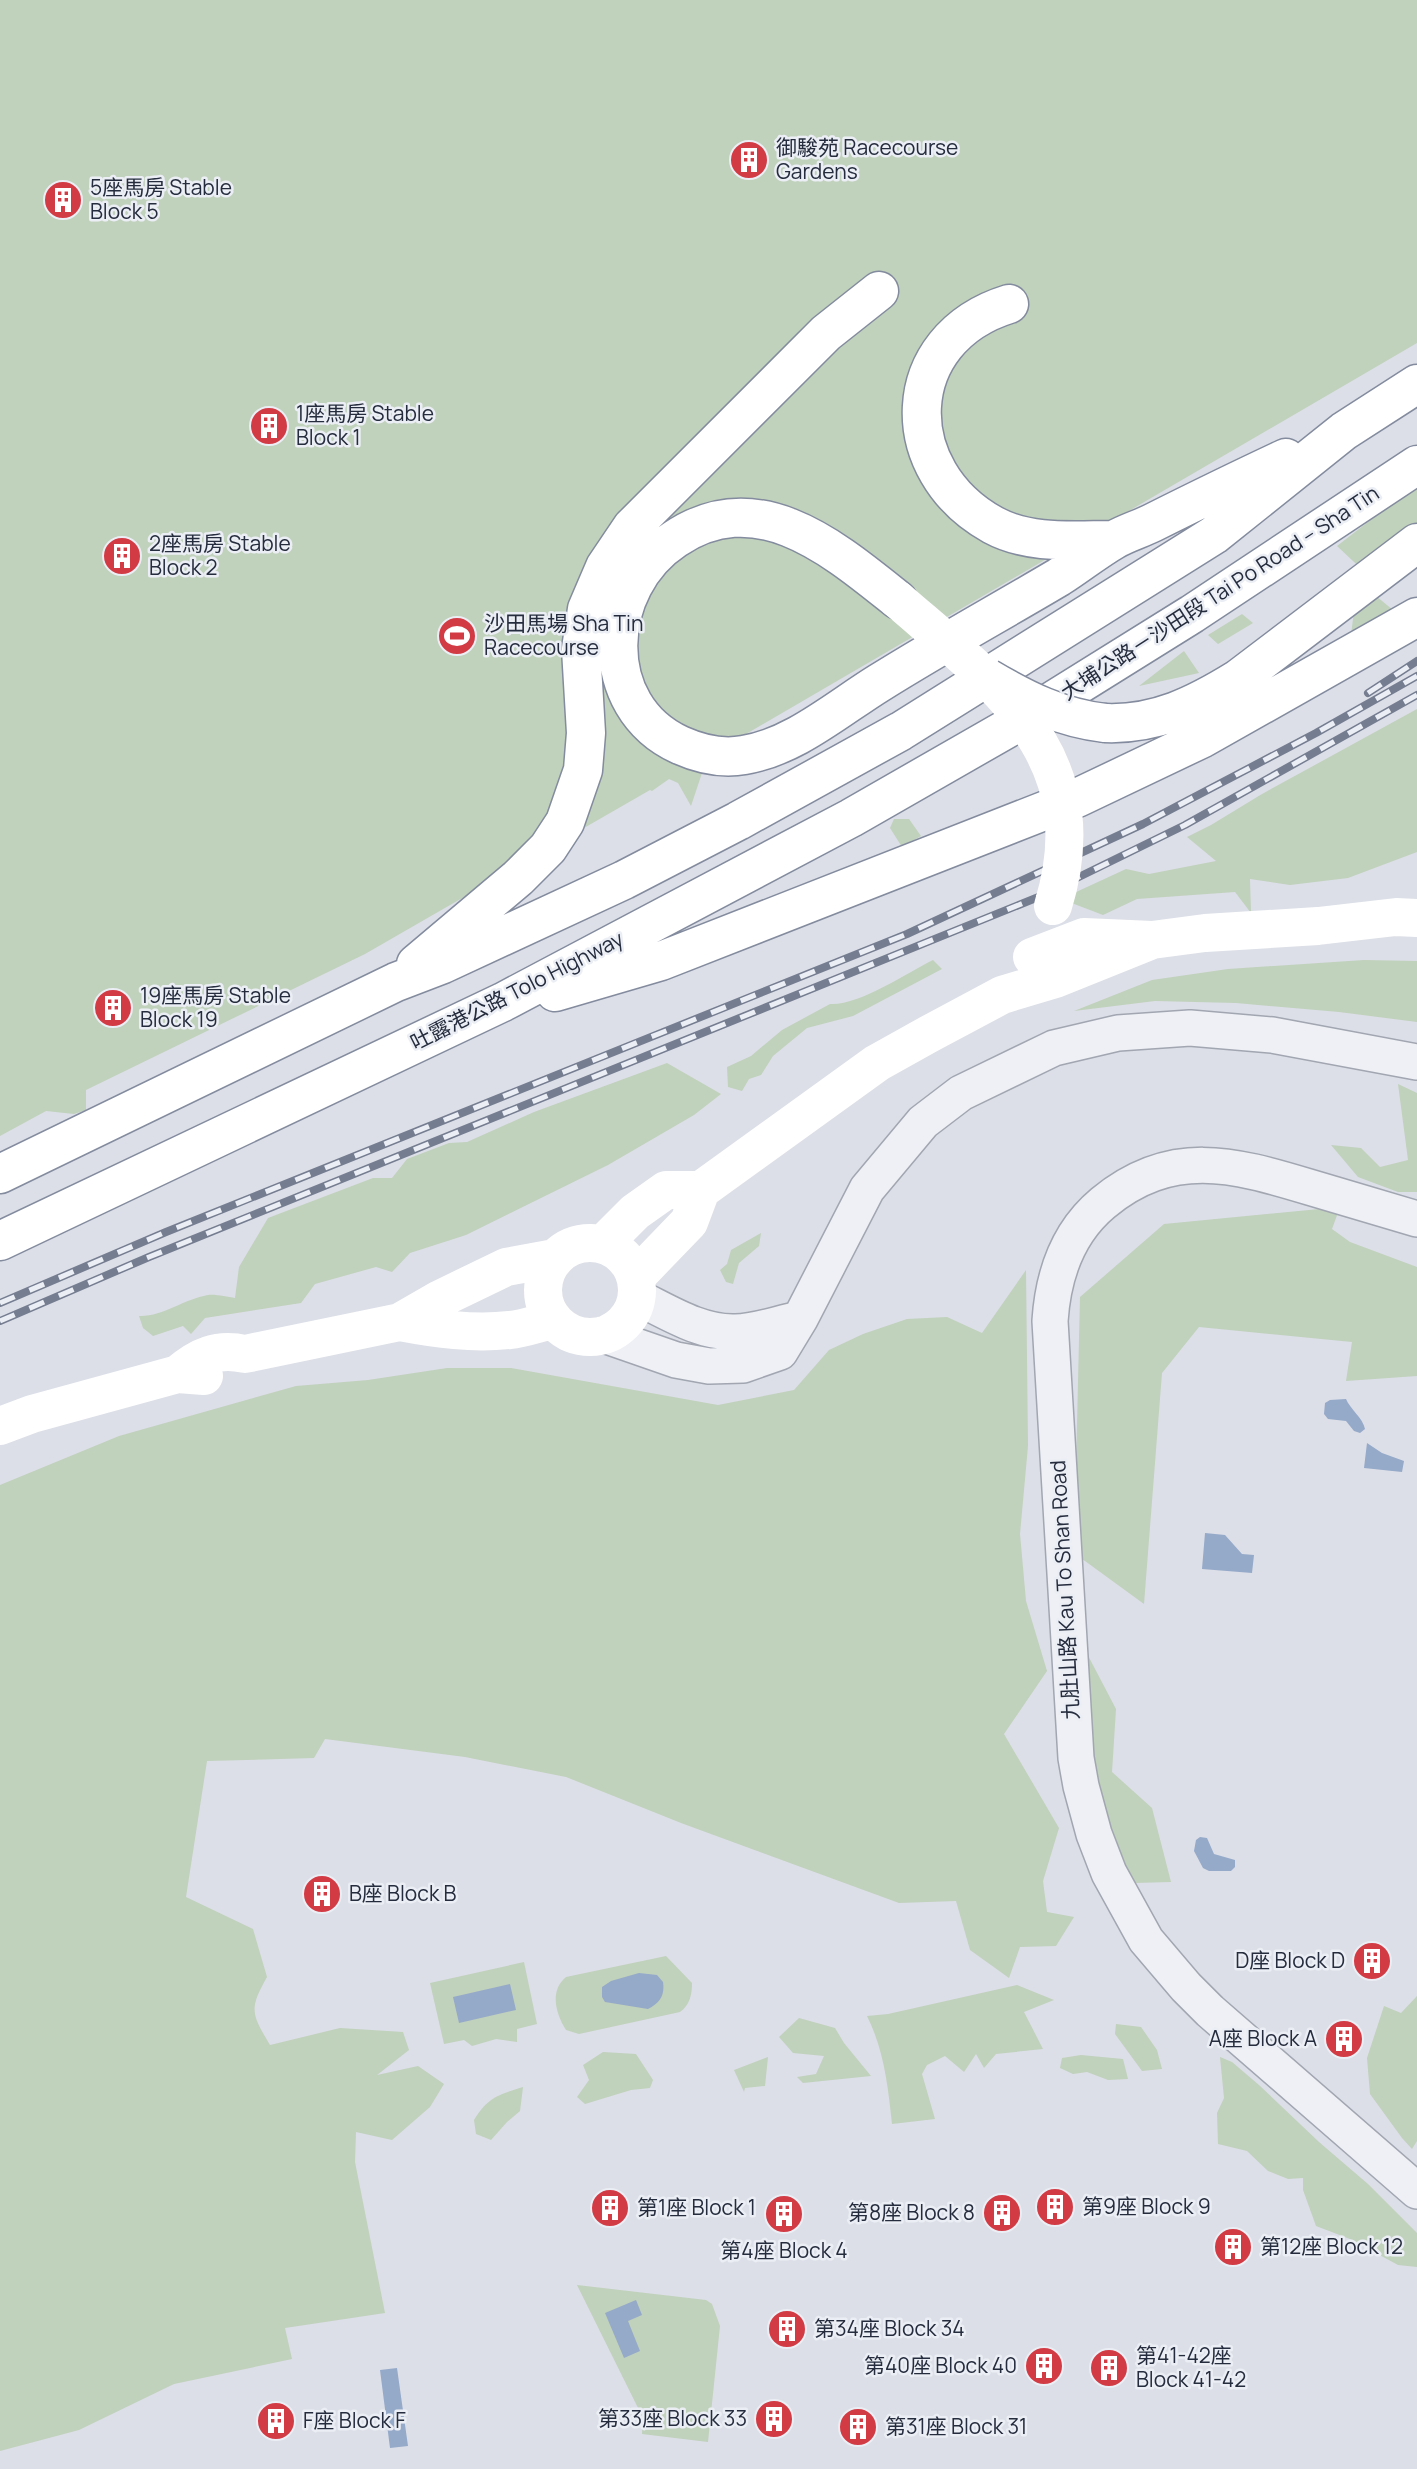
<svg xmlns="http://www.w3.org/2000/svg" width="1417" height="2469" viewBox="0 0 1417 2469" font-family="Manrope,'Noto Sans TC',sans-serif">
<rect width="100%" height="100%" fill="#dcdfe7"/>
<path fill="#c0d1bc" d="M0,0H1417V343L686,769L703,770L691,806L678,783L669,779L652,791L650,790L365,954L86,1090V1110L74,1114L46,1111L0,1136Z
M1417,484V536L1370,577L1337,546Z
M1376,596L1399,615L1350,643L1354,611Z
M1242,614L1253,623L1218,644L1208,635Z
M1184,651L1199,673L1139,686Z
M1417,709V852L1348,878L1290,885L1250,879L1251,913L1235,892L1137,899L1103,915L1061,899L1126,869L1149,874L1216,861L1187,837L1211,825L1262,794Z
M894,819H909L921,836L902,847L890,828Z
M933,960L942,969L853,1016L807,1028L773,1056L761,1075L749,1079L742,1091L728,1087L727,1067L751,1056L782,1030L830,1004C858,1006 907,973 933,960Z
M1364,960L1417,961V1022L1339,1012L1236,1003L1155,1001L1074,1011L1152,980L1228,969Z
M667,1063L721,1094L694,1115L608,1165L466,1235L410,1253L392,1272L376,1267L315,1284L301,1303L205,1318L191,1334L183,1326L153,1336L143,1328L139,1316C162,1317 184,1299 208,1295C216,1294 227,1297 235,1298L239,1267L268,1218L373,1178H392L407,1159L449,1143L467,1142L534,1112Z
M1398,1084L1417,1093V1192H1398L1358,1177L1331,1145L1361,1148L1380,1167L1408,1160Z
M1340,1207L1332,1229L1350,1242L1417,1267V1376L1346,1381L1352,1342L1199,1327L1162,1373L1144,1604L1074,1553L1080,1297L1164,1224Z
M761,1233L759,1246L739,1263L733,1284L726,1282L720,1270L727,1264L731,1250Z
M1026,1270L1028,1446L1020,1534L1026,1601L1047,1671L1004,1734L1059,1828L1043,1881L1047,1912L1074,1917L1056,1946L1020,1947L1009,1978L970,1950L956,1901L899,1903L681,1823L566,1777L465,1757L325,1739L314,1758L207,1761L186,1897L253,1929L267,1977C249,2009 251,2013 270,2045L340,2028L403,2032L409,2050L377,2075L418,2066L444,2084L430,2107L392,2140L356,2132L355,2162L385,2313L285,2328L292,2359L174,2384L79,2430L0,2451V1485L119,1436L296,1386L368,1380L447,1368H511L718,1405L794,1390L829,1350L863,1334L907,1319L947,1317L982,1333Z
M1083,1646L1116,1709L1112,1772L1152,1808L1171,1882L1134,1883L1101,1844Z
M666,1956L692,1983C692,1994 690,2005 680,2012L579,2034L566,2030C556,2014 549,1991 566,1977Z
M524,1962L537,2024L517,2029V2042L496,2039L472,2046L464,2040L444,2044L430,1983Z
M1017,1985L1054,2000L1024,2012L1043,2049L996,2054L984,2068L976,2054L964,2072L945,2056L927,2065L922,2074L935,2119L892,2124C888,2086 884,2050 867,2016L888,2014Z
M1417,1996V2141L1412,2149L1402,2138L1370,2094L1367,2058L1384,2006L1401,2013Z
M799,2018L835,2028L844,2043L871,2076L803,2083L797,2077L816,2074L824,2056L793,2053L779,2037Z
M1116,2024L1141,2027L1157,2050L1162,2069L1142,2071L1115,2034Z
M603,2052L636,2054L653,2080L650,2088L631,2090L585,2104L577,2097L589,2080L583,2065Z
M1081,2055L1123,2059L1128,2079L1108,2080L1087,2072L1073,2074L1060,2068L1062,2058Z
M768,2057L765,2086L745,2088L744,2092L734,2070Z
M1220,2057L1232,2062L1259,2085L1319,2142L1368,2184L1417,2233V2267L1398,2265L1350,2239L1316,2226L1303,2190V2178L1288,2179L1268,2171L1247,2151L1218,2144L1217,2113L1224,2098Z
M523,2087L520,2111L507,2122L491,2140L476,2134L474,2120C488,2097 498,2095 523,2087Z
M577,2285L706,2300L712,2304L720,2326L708,2442L642,2434L643,2418Z"/>
<path fill="#95a9c9" d="M1346,1399C1350,1409 1363,1418 1365,1429L1360,1433L1354,1431L1346,1421L1328,1419L1324,1414L1325,1403L1330,1400Z
M1367,1443L1382,1453L1404,1461L1402,1472L1364,1468Z
M1205,1533L1225,1535L1242,1554L1254,1555L1252,1573L1202,1569Z
M1200,1837L1207,1838L1214,1854L1235,1860V1867L1231,1871H1209L1203,1868L1194,1851L1196,1840Z
M639,1973L657,1975L663,1982C665,1995 660,2003 648,2009L605,2002L602,1997V1987L611,1981Z
M510,1984L516,2010L459,2023L453,1997Z
M636,2300L642,2315L628,2321L640,2351L624,2358L605,2313Z
M397,2368L408,2446L390,2448L380,2370Z"/>
<g fill="none" stroke-linecap="round" stroke-linejoin="round">
<defs>
<path id="tertiary" d="M1417,1219C1381,1208 1345,1198 1309,1187C1233,1164 1171,1147 1103,1203C1067,1233 1053,1276 1050,1321L1076,1758L1081,1786L1094,1834L1109,1873L1146,1940L1186,1987L1210,2011L1417,2191
M637,1297C668,1312 700,1333 735,1332C756,1332 779,1323 800,1319
M604,1335L676,1360L709,1366L743,1365L780,1352L800,1319L867,1189L923,1122L961,1093L1054,1048L1118,1033L1190,1028L1272,1035L1417,1062"/>
<path id="motorway" d="M1009,304C896,339 895,471 993,525C1030,545 1074,540 1114,540
M898,600C834,549 758,483 675,539C602,587 595,706 680,745C700,754 722,759 744,755C794,747 837,709 879,683C938,646 1000,612 1059,577C1078,565 1095,551 1114,540C1126,533 1140,529 1152,523C1196,501 1241,479 1286,458
M1105,723C1156,725 1196,705 1238,679L1417,543
M416,964L518,878L548,848L565,822L583,770L586,733L581,649L587,609L605,567L632,527L826,333L879,291
M555,992L661,961L1077,798L1203,738L1417,617
M0,1174L396,982L443,964L624,880L738,821L901,731L1214,535L1344,431L1417,384
M0,1241L503,1002L851,818L1022,720L1192,614L1417,465"/>
</defs>
<use href="#tertiary" stroke="#a1a6b1" stroke-width="38"/>
<use href="#motorway" stroke="#838b9e" stroke-width="41"/>
<use href="#tertiary" stroke="#eef0f5" stroke-width="35"/>
<path stroke="#fff" stroke-width="38" d="M1032,957L1084,937L1152,940L1205,933L1318,926L1396,917L1417,918
M543 1290a47 47 0 1 1 94 0a47 47 0 1 1-94 0Z
M603,1244L635,1212L666,1190H701
M636,1277L689,1222L701,1190L877,1063L929,1034L1002,995L1055,979L1152,940
M400,1322C437,1329 472,1334 510,1330C524,1329 539,1323 553,1320
M178,1374C199,1356 217,1348 245,1354L400,1322L440,1299L506,1267L555,1258
M0,1426L32,1414L178,1374L204,1376"/>
<use href="#motorway" stroke="#fff" stroke-width="38"/>
<defs>
<path id="rail" d="M1368,693L1417,661
M0,1303L166,1232L907,934L1143,824L1316,733L1417,676
M0,1321L149,1257L1036,898L1185,825L1417,695"/>
</defs>
<use href="#rail" stroke="#757d91" stroke-width="8"/>
<use href="#rail" stroke="#ebeef4" stroke-width="5" stroke-dasharray="16" stroke-linecap="butt"/>
<defs>
<path id="motorway-bridge" d="M988,678C1025,700 1061,718 1105,723"/>
</defs>
<use href="#motorway-bridge" stroke="#838b9e" stroke-width="41" stroke-linecap="butt"/>
<path stroke="#fff" stroke-width="38" d="M898,600C998,687 1099,756 1053,906"/>
<use href="#motorway-bridge" stroke="#fff" stroke-width="38"/>
</g>
<defs>
<symbol id="building-disc" viewBox="-11 -11 22 22"><circle r="9.5" fill="#d23a44" stroke="#ebeef4"/><path d="M-4-6H4V6H1V3H-1V6H-4ZM-2.5-4.3h1.7v1.8h-1.7ZM.8-4.3h1.7v1.8H.8ZM-2.5-1h1.7V.8h-1.7ZM.8-1h1.7V.8H.8Z" fill="#fff"/></symbol>
<symbol id="stadium-disc" viewBox="-11 -11 22 22"><circle r="9.5" fill="#d23a44" stroke="#ebeef4"/><path d="M0-5a6.5 5 0 1 0 0 10a6.5 5 0 1 0 0-10ZM-3.5-1.8h7v3.6h-7Z" fill="#fff"/></symbol>
</defs>
<g fill-rule="evenodd">
<use href="#building-disc" x="727" y="138" width="44" height="44"/>
<use href="#building-disc" x="41" y="178" width="44" height="44"/>
<use href="#building-disc" x="247" y="404" width="44" height="44"/>
<use href="#building-disc" x="100" y="534" width="44" height="44"/>
<use href="#stadium-disc" x="435" y="614" width="44" height="44"/>
<use href="#building-disc" x="91" y="986" width="44" height="44"/>
<use href="#building-disc" x="300" y="1872" width="44" height="44"/>
<use href="#building-disc" x="1350" y="1939" width="44" height="44"/>
<use href="#building-disc" x="1322" y="2017" width="44" height="44"/>
<use href="#building-disc" x="1033" y="2185" width="44" height="44"/>
<use href="#building-disc" x="588" y="2186" width="44" height="44"/>
<use href="#building-disc" x="980" y="2191" width="44" height="44"/>
<use href="#building-disc" x="762" y="2192" width="44" height="44"/>
<use href="#building-disc" x="1211" y="2225" width="44" height="44"/>
<use href="#building-disc" x="765" y="2307" width="44" height="44"/>
<use href="#building-disc" x="1022" y="2344" width="44" height="44"/>
<use href="#building-disc" x="1087" y="2346" width="44" height="44"/>
<use href="#building-disc" x="752" y="2397" width="44" height="44"/>
<use href="#building-disc" x="254" y="2399" width="44" height="44"/>
<use href="#building-disc" x="836" y="2405" width="44" height="44"/>
</g>
<g text-anchor="middle" stroke-width="5" stroke-linejoin="round" paint-order="stroke">
<g font-size="21" fill="#252c3d" stroke="#ebeef4" text-anchor="start">
<text x="776" y="155">御駿苑 Racecourse<tspan x="776" dy="24">Gardens</tspan></text>
<text x="90" y="195">5座馬房 Stable<tspan x="90" dy="24">Block 5</tspan></text>
<text x="296" y="421">1座馬房 Stable<tspan x="296" dy="24">Block 1</tspan></text>
<text x="149" y="551">2座馬房 Stable<tspan x="149" dy="24">Block 2</tspan></text>
<text x="484" y="631">沙田馬場 Sha Tin<tspan x="484" dy="24">Racecourse</tspan></text>
<text x="140" y="1003">19座馬房 Stable<tspan x="140" dy="24">Block 19</tspan></text>
<text x="349" y="1901">B座 Block B</text>
<text x="1345" y="1968" text-anchor="end">D座 Block D</text>
<text x="1317" y="2046" text-anchor="end">A座 Block A</text>
<text x="1082" y="2214">第9座 Block 9</text>
<text x="637" y="2215">第1座 Block 1</text>
<text x="975" y="2220" text-anchor="end">第8座 Block 8</text>
<text x="1260" y="2254">第12座 Block 12</text>
<text x="784" y="2258" text-anchor="middle">第4座 Block 4</text>
<text x="814" y="2336">第34座 Block 34</text>
<text x="1136" y="2363">第41-42座<tspan x="1136" dy="24">Block 41-42</tspan></text>
<text x="1017" y="2373" text-anchor="end">第40座 Block 40</text>
<text x="747" y="2426" text-anchor="end">第33座 Block 33</text>
<text x="303" y="2428">F座 Block F</text>
<text x="885" y="2434">第31座 Block 31</text>
</g>
<g font-size="21" fill="#252c3d" stroke="#ebeef4">
<text transform="translate(1220 593) rotate(-33)" y="7">大埔公路－沙田段 Tai Po Road – Sha Tin</text>
<text transform="translate(517 991) rotate(-27)" y="7">吐露港公路 Tolo Highway</text>
<text transform="translate(1065 1590) rotate(-93)" y="7">九肚山路 Kau To Shan Road</text>
</g>
</g>
</svg>
